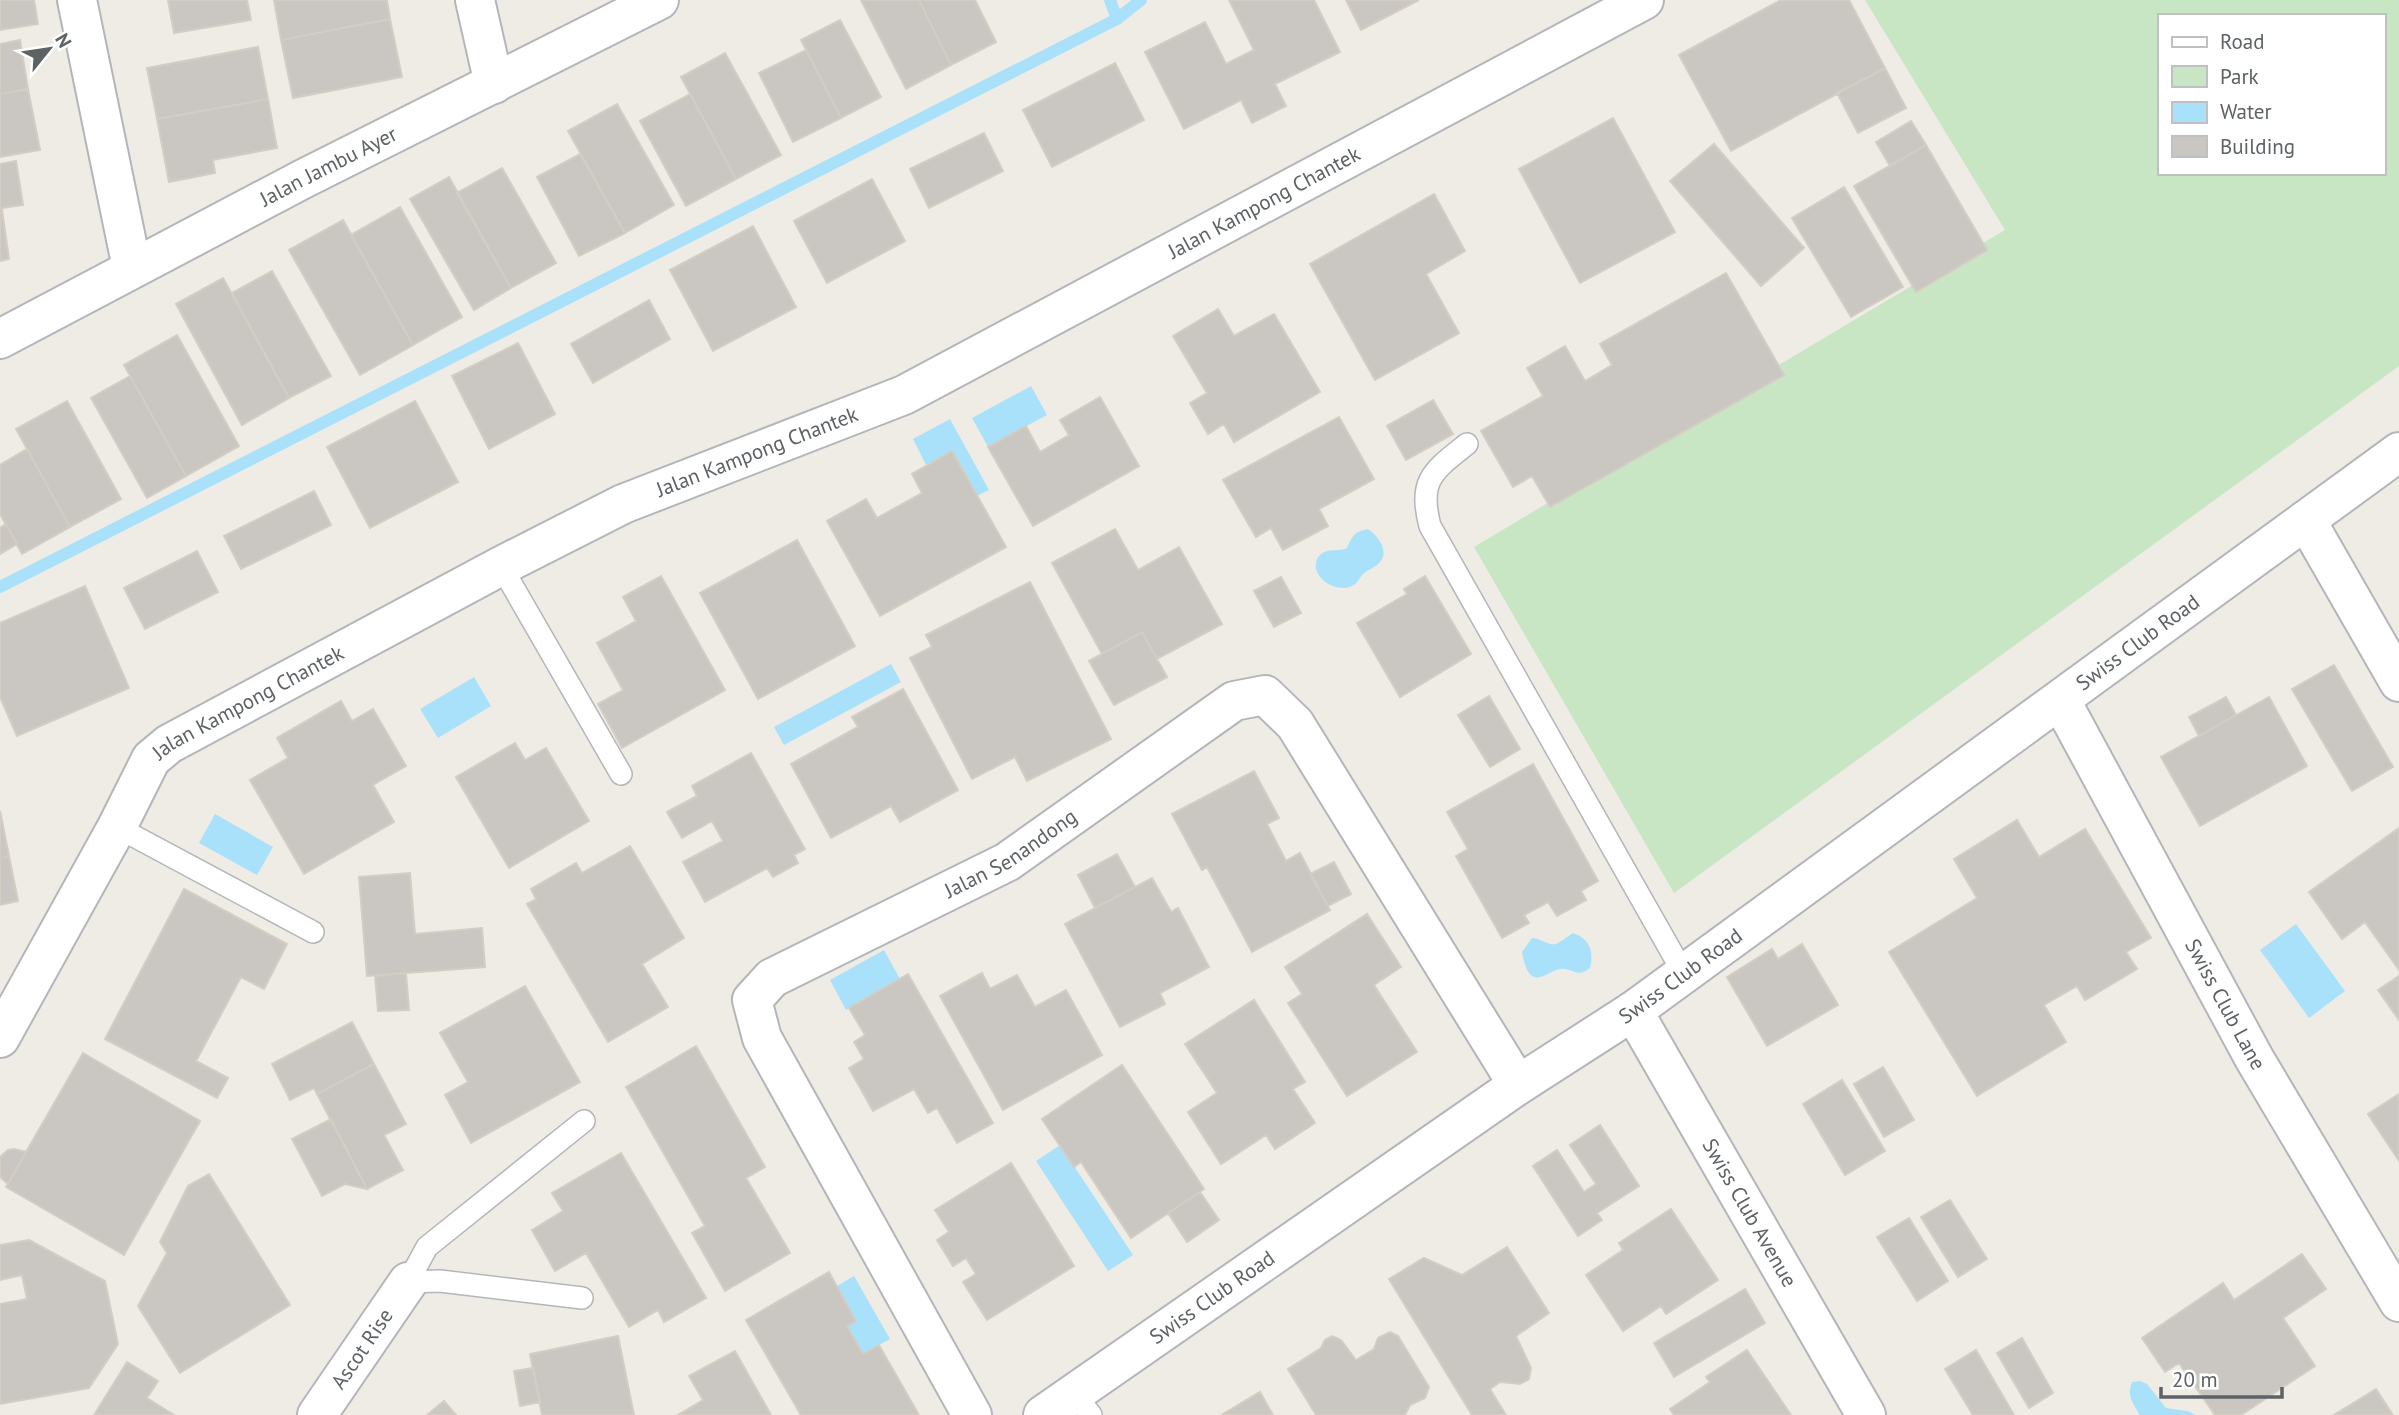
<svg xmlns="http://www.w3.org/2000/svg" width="2399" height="1415" viewBox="0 0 2399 1415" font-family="'PT Sans',sans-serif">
<rect width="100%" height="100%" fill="#efece6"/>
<path fill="#c8e5c4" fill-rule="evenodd" d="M1865,0H2399V366L1674,893L1474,547L2005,230ZM2159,16H2383V173H2159Z"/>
<path fill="#aae1fa" d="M1031,386L1047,415L988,447L972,418Z
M950,419L989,490L977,496L952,451L926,465L913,439Z
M1368,529C1380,537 1391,554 1377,565C1372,569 1367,570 1363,574C1359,578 1358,583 1352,586C1338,592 1320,583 1316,569C1315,563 1317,557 1321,554C1329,548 1339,552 1347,548C1352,536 1355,531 1368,529Z
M891,664L901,682L784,745L774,727Z
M474,677L491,706L438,738L420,709Z
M215,814L273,847L257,875L199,843Z
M2296,924L2345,991L2309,1018L2260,950Z
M1573,933C1590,939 1594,951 1590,968C1579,977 1576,971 1565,969C1549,966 1530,999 1522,952L1532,938C1541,938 1548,946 1556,944C1561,942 1568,936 1573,933Z
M884,950L900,979L846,1010L830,980Z
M1060,1145L1133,1255L1108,1271L1036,1161Z
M854,1276L890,1339L863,1354L847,1326L856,1320L837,1286Z
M2140,1381L2147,1384L2166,1408L2187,1411L2196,1415H2140C2133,1403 2126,1396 2132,1382Z"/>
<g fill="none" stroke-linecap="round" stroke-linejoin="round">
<path stroke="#aae1fa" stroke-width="12" d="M1110,0L1117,19
M0,587L1117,19L1141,0"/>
</g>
<path fill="#cac7c2" stroke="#d3cdc4" stroke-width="2" d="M0,0H34L38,24L0,30Z
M168,0H247L251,20L174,33Z
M274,0H387L390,19L281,40Z
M861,0H919L951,65L906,89Z
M919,0H975L996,42L951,65Z
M1229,0H1314L1340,52L1275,84L1286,106L1252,123L1241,100L1184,129L1145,52L1205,22L1226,64L1254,50Z
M1346,0H1419L1361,30Z
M1781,0H1849L1885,68L1731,151L1679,55Z
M390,19L402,77L293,98L281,40Z
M840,20L881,97L841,118L801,40Z
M20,40L28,89L0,94V44Z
M258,47L268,99L157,119L147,68Z
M806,50L841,118L793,142L759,73Z
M725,53L781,155L736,179L681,77Z
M1115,63L1144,120L1052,167L1023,110Z
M1885,68L1906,108L1858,133L1837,93Z
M28,89L40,150L0,157V94Z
M690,94L736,179L686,206L640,121Z
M268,99L277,148L213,160L215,173L169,182L157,119Z
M617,104L674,205L625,233L568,131Z
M1613,118L1675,232L1580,283L1519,169Z
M1911,121L1926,145L1890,166L1876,142Z
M984,133L1003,171L929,208L910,169Z
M1714,144L1804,248L1761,286L1670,181Z
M1926,145L1987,250L1916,292L1854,186Z
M580,154L625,233L579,256L537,177Z
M16,161L23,205L2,208L3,217L0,218V164Z
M502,168L556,263L511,288L457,193Z
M449,177L511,288L474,310L410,199Z
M872,179L905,241L827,283L794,221Z
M1844,187L1903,287L1851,317L1792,218Z
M1434,194L1465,251L1426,274L1459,333L1375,380L1310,264Z
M400,207L462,317L413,345L351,235Z
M3,217L9,259L0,261V218Z
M343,220L413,345L360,375L289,250Z
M753,226L796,307L713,351L670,270Z
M272,271L331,376L289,398L232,293Z
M1726,273L1784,375L1550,507L1532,476L1513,487L1481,431L1543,396L1527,368L1565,346L1585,381L1612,365L1600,344Z
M223,278L289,398L242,425L176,304Z
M649,300L670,339L593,383L571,344Z
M1218,309L1234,336L1274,314L1320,392L1234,442L1224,424L1208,434L1190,403L1207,393L1173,336Z
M177,335L239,446L186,476L124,365Z
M518,343L555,414L489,449L452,376Z
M130,376L186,476L147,498L91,398Z
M1100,397L1139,466L1033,526L988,447L1026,426L1040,452L1069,435L1060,420Z
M1433,400L1453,434L1406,460L1387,426Z
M67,401L121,499L70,527L16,429Z
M415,401L458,482L370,528L327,447Z
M1339,417L1374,479L1319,509L1328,526L1283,550L1271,528L1256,537L1223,480Z
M27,449L70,527L22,554L0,514V465Z
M952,451L1006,547L880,616L827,521L866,499L877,518L922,493L912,474Z
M314,491L331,525L241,569L224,536Z
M6,524L17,544L0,554V528Z
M1115,529L1138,570L1179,547L1222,624L1157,659L1142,632L1102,654L1052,563Z
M797,540L855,646L758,699L700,593Z
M197,551L218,592L145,629L124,588Z
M661,576L725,690L622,748L598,704L623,690L597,643L636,621L623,597Z
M1425,576L1471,654L1400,697L1357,623L1407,594L1404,589Z
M1281,577L1301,613L1274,627L1254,591Z
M1030,582L1111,739L1027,781L1015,757L972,779L910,658L932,647L926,635Z
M85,586L129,688L17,736L0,697V623Z
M1142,632L1167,677L1114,705L1089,661Z
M2334,665L2393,767L2352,791L2292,689Z
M903,689L958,790L900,822L891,806L831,838L791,764L858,727L852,717Z
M1489,696L1520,749L1490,767L1458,715Z
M2226,697L2236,715L2199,736L2189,717Z
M2269,697L2307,766L2200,826L2161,757Z
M341,701L352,721L373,709L406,766L373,785L394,822L304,874L250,780L288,758L277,738Z
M515,743L525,760L546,748L589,821L509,868L456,777Z
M751,753L805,849L794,855L798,863L773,877L767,868L705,902L683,862L723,841L712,821L682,838L667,812L697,796L692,786Z
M1533,764L1598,881L1581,891L1586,900L1557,916L1548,902L1524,915L1529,923L1502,938L1456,856L1468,849L1447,812Z
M1254,771L1279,818L1267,824L1286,861L1300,853L1330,910L1252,952L1207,867L1202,870L1172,814Z
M0,811L9,856L0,858Z
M2017,820L2039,857L2085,829L2151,938L2126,952L2137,969L2085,1000L2077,986L2044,1005L2066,1042L1977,1096L1889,952L1977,898L1954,859Z
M2399,828V970L2365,922L2342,939L2309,892Z
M630,846L684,938L642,964L668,1007L608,1042L527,904L536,899L531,889L576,863L582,873Z
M1117,854L1135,887L1095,908L1078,875Z
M9,856L18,901L0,905V858Z
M1334,862L1351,894L1328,906L1310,874Z
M410,873L415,934L482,928L485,967L367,976L359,877Z
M1152,878L1171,912L1178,908L1209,967L1160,993L1165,1004L1120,1027L1065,924Z
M184,889L287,944L264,989L241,977L196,1061L228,1078L217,1098L105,1039Z
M1367,914L1401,967L1374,985L1417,1052L1347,1096L1288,1003L1302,994L1285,967Z
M1802,944L1838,1005L1767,1046L1727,977L1772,949L1778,959Z
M406,973L409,1010L378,1011L375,976Z
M982,973L990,989L1017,975L1035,1007L1066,990L1102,1055L1003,1110L940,996Z
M908,974L993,1123L957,1143L937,1108L928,1113L914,1089L873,1111L849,1068L864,1059L854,1042L865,1035L849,1008Z
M2399,976V1020L2378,990Z
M525,986L580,1082L471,1143L445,1095L468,1082L440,1033Z
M1254,1000L1305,1082L1293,1089L1315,1123L1275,1149L1266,1135L1221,1164L1188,1112L1217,1093L1185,1044Z
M352,1022L374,1064L317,1094L314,1088L290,1100L272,1064Z
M696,1046L765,1167L746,1178L790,1253L725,1291L692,1233L705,1226L626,1087Z
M83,1053L200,1121L124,1255L6,1187Z
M374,1064L406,1124L384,1135L403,1170L367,1189L317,1094Z
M1122,1065L1204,1189L1131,1238L1081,1162L1074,1167L1042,1119Z
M1883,1067L1914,1120L1884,1137L1854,1084Z
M1842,1080L1885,1151L1845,1175L1803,1104Z
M2399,1094V1161L2368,1114Z
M331,1119L367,1189L345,1184L322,1196L292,1139Z
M1600,1125L1639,1186L1597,1213L1602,1220L1578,1236L1533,1166L1557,1150L1584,1192L1596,1184L1570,1145Z
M14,1149L26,1152L8,1184L0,1177V1157L8,1150Z
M621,1153L706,1298L664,1322L658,1310L629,1327L586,1253L555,1271L532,1230L563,1211L552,1193Z
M1011,1163L1074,1266L987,1320L963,1282L976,1274L966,1258L953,1266L937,1240L949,1232L935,1210Z
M209,1174L290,1305L180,1373L138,1306L167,1253L160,1242L188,1186Z
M1200,1192L1219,1220L1187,1242L1168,1213Z
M1950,1200L1987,1259L1958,1277L1921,1217Z
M1671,1209L1718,1280L1666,1314L1661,1306L1623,1331L1586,1275L1623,1250L1619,1243Z
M1909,1218L1948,1281L1917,1301L1877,1237Z
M29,1240L105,1281L118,1344L89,1388L0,1404V1304L27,1299L22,1275L0,1280V1245Z
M1507,1247L1549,1313L1516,1336L1531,1368L1529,1379L1520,1384L1500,1382L1490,1389L1506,1415H1472L1389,1279L1424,1258L1462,1275Z
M2302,1254L2326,1289L2283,1318L2315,1366L2241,1415H2215L2179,1363L2165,1372L2142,1338L2223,1283L2234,1300Z
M829,1272L856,1321L847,1326L863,1354L879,1345L919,1415H801L746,1320Z
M1745,1289L1765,1323L1674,1377L1654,1343Z
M1390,1332L1398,1336L1429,1387L1425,1398L1410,1405L1405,1415H1316L1288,1369L1321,1348L1325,1340L1332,1336L1341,1340L1356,1360L1374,1349L1378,1338Z
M618,1336L634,1415H542L530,1354Z
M2022,1338L2053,1393L2029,1408L1997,1353Z
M1747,1350L1791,1415H1674L1670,1409L1710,1382L1706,1377Z
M1976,1350L2014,1415H1973L1945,1369Z
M735,1351L771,1415H678L703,1400L689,1376Z
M127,1362L158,1381L147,1398L174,1415H94Z
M533,1368L540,1402L520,1406L514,1371Z
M2376,1389L2393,1415H2334Z
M1260,1392L1273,1415H1223V1414Z
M444,1401L456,1415H427Z"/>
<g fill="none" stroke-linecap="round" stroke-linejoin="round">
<defs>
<path id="service" d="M1467,444C1433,471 1418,480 1430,526L1684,974
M501,566L621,774
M117,827L313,932
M582,1298L440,1281L408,1282L427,1247L584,1121
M1073,1392L1091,1415"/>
<g id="minor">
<path d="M77,0L132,268"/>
<path d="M475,0L494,84"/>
<path id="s1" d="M0,339L303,179L659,0"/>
<path d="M2306,520L2399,682"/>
<path id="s2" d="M2061,701L2254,1058L2399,1302"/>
<path id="s3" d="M1633,1011L1866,1415"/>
<path id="s4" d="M0,1038L117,827L151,759L169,744L501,566L623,504L904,395L1644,0"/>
<path id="s5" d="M317,1415L408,1282"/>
<path id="s6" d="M972,1415L762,1038L752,1000L772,978L1007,862L1234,701L1265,695L1295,724L1518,1085"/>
<path id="s7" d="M1043,1415L1518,1085L1633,1011L2399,452"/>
</g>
</defs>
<use href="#service" stroke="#b3b6b9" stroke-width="24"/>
<use href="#minor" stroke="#b3b6b9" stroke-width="42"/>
<use href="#service" stroke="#fff" stroke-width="21"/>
<use href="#minor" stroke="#fff" stroke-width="38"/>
</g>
<g text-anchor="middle" stroke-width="5" stroke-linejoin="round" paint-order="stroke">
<g font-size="21" fill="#5d6265" stroke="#fff">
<text dy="7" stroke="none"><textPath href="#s1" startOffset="371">Jalan Jambu Ayer</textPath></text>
<text dy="7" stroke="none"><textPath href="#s4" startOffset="1564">Jalan Kampong Chantek</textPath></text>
<text dy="7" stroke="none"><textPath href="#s4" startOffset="998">Jalan Kampong Chantek</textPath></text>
<text dy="7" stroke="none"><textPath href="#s7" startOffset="1340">Swiss Club Road</textPath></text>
<text dy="7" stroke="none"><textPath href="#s4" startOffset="430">Jalan Kampong Chantek</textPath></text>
<text dy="7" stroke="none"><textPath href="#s6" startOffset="770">Jalan Senandong</textPath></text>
<text dy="7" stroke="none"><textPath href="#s7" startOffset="774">Swiss Club Road</textPath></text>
<text dy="7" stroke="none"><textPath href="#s2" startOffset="345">Swiss Club Lane</textPath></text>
<text dy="7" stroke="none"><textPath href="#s3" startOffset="233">Swiss Club Avenue</textPath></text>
<text dy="7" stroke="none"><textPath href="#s7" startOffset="206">Swiss Club Road</textPath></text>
<text dy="7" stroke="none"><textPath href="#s5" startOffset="80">Ascot Rise</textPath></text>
</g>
</g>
<rect x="2158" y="14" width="228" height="161" fill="#ffffff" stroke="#bec0c1" stroke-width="2"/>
<rect x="2172" y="37" width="35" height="10" fill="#ffffff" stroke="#bec0c1" stroke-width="2"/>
<text x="2220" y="49" font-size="21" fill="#5d6265">Road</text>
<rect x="2172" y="66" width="35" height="21" fill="#c8e5c4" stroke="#bec0c1" stroke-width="2"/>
<text x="2220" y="84" font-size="21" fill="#5d6265">Park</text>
<rect x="2172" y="102" width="35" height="21" fill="#aae1fa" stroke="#bec0c1" stroke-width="2"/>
<text x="2220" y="119" font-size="21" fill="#5d6265">Water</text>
<rect x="2172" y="136" width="35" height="21" fill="#cac7c2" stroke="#bec0c1" stroke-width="2"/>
<text x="2220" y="154" font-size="21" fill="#5d6265">Building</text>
<g transform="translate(49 49) rotate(60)" stroke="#ffffff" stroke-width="5" paint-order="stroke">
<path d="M0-5L12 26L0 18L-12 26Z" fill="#5d6265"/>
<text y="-10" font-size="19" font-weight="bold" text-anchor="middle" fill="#5d6265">N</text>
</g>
<path d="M2161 1387v10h121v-10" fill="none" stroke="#5d6265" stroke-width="3.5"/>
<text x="2172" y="1387" font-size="21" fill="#5d6265" stroke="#ffffff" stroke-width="5" paint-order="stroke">20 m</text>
</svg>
